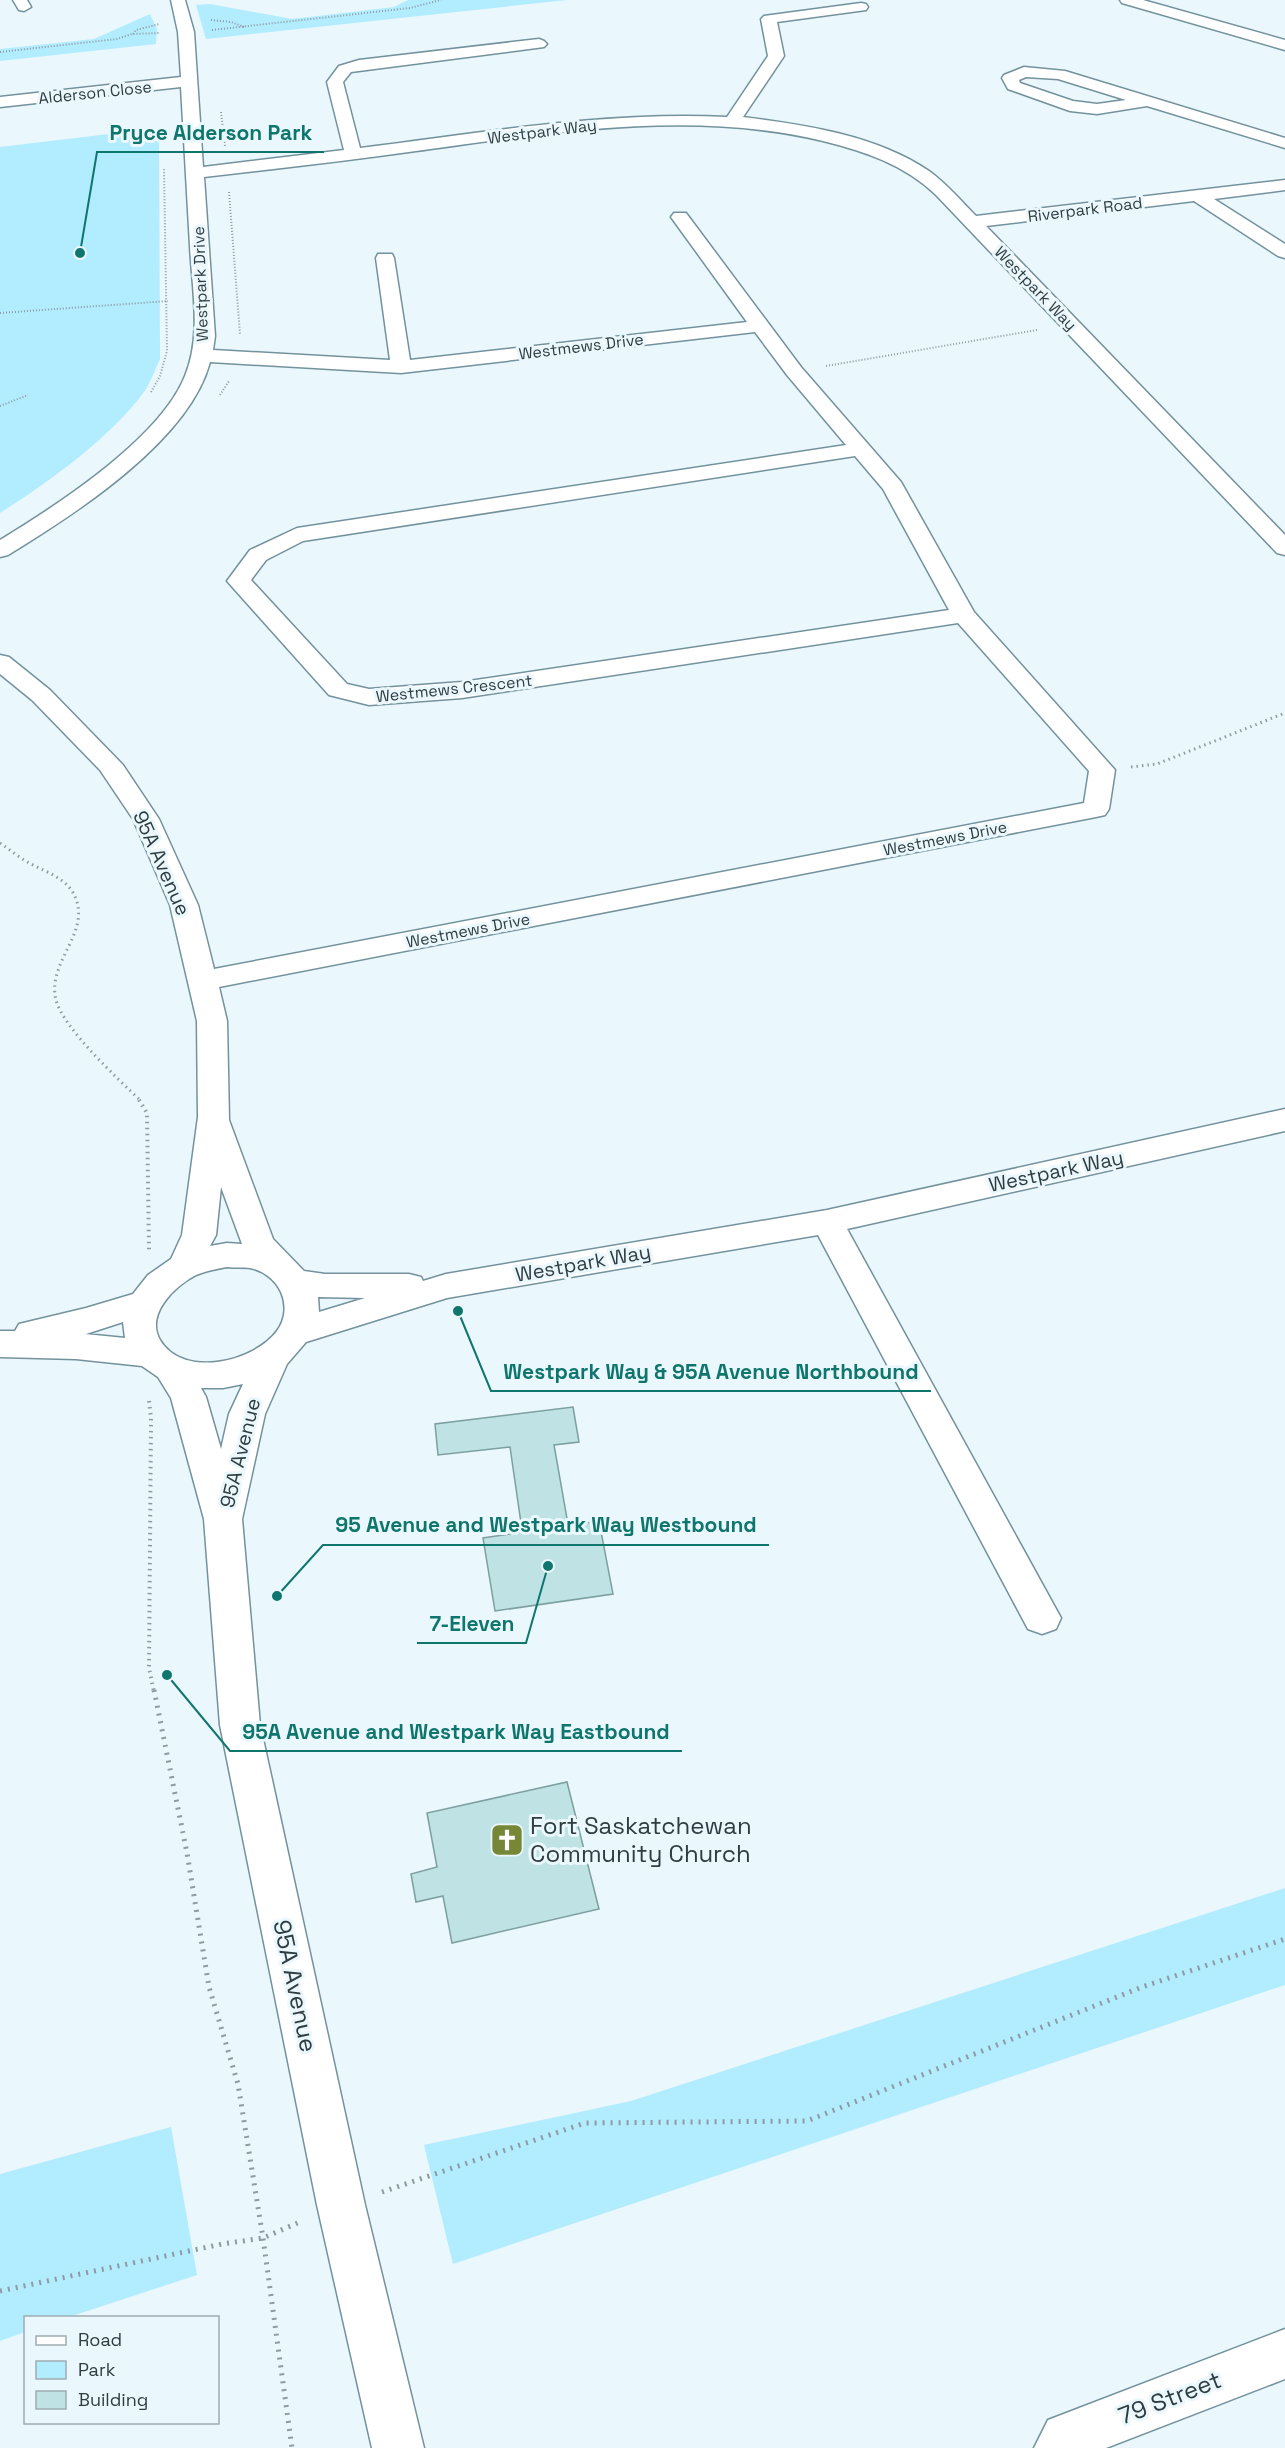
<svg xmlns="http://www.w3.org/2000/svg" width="1285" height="2448" viewBox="0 0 1285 2448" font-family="'Space Grotesk',sans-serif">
<rect width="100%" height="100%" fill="#eaf7fc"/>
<path fill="#b2ecff" d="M408,0H567L206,39L196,5L210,4L292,19L394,7Z
M150,14L157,29L156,44L0,61V49L94,39Z
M159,128L160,359C155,369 151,382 144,392C108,440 50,481 0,513V147Z
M1285,1888V1985L453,2264L424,2145L631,2101Z
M171,2127L197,2275L69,2317L26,2318L25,2332L0,2341V2174Z"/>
<path fill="#bfe3e5" stroke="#7c9fa0" stroke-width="1.5" d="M573,1407L579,1442L554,1445L568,1524L522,1530L510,1447L438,1455L435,1424Z
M599,1521L613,1594L495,1611L483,1538Z
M567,1782L599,1909L452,1943L443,1896L416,1902L411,1874L437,1867L427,1813Z"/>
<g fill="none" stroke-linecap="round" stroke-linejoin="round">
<defs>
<path id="minor" d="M13,0H27L31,7L24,11L19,10Z
M171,0H185L194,32L203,167L344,150L327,82L339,66L359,60L539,39L544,41L547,44L544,47L351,72L343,82L360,148C482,133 604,111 727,117L768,56L761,19L764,16L861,3L866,4L868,7L866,10L777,22L784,56L743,117C805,125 876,135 929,171C947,184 961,201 976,216L1285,180V190L1214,199L1285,244V258L1278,256L1194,201L986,226L1285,535V555L1277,553L936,195C905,165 864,151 823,141C689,109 550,133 416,151C345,161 275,169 204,177L215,336L213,350L390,360L376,258L378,254H392L394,258L410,360L747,322L671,217L674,213H686L801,367L901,482L974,612L1115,770L1109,809L1105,815L1096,817L219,987L227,1021L229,1120L273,1239L304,1271L325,1274H409L421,1277L423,1281L446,1274L827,1210L1285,1109V1131L847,1229L1061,1618L1056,1629L1042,1634L1028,1629L818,1235L447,1298L306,1342L287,1364L265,1414L242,1519L260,1725L365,2205L424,2448H372L317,2205L220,1725L204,1519L171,1398L158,1377L142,1366L76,1359L0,1357V1331H15L19,1324L86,1308L133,1294L148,1275L171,1259L182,1235L198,1117L197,1021L170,905L133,819L100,770L32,700L0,674V655L9,657L50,690L123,765L159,819L198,905L214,969L1084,803L1089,771L958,623L462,698L369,705L329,695L227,581L250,550L297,528L846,445L787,375L755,332L401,373L210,362C189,441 75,514 8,555L0,557V540C56,506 160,439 185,376C202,335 192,289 190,246C187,193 184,140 181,87L0,107V97L181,77L178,32ZM855,456L883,489L949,610L462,682L369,689L347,684L251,580L266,560L303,541ZM221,1187L242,1244L227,1243L210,1246L216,1235ZM227,1267C234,1268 243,1267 250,1268C279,1274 295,1306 277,1331C254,1362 183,1379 160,1340C145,1314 175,1286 196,1275C206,1271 216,1269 227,1267ZM318,1297L365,1298L319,1312ZM123,1322L125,1338L85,1334H86ZM243,1384L229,1414L221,1449L206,1397L201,1388H223Z
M1120,0H1143L1285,40V50L1122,3Z
M1024,67L1065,71L1285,138V148L1147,106L1097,114L1070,111L1008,89L1002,78L1004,75ZM1026,77L1058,79L1126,100L1097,104L1073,101L1020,83L1019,80Z
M1285,2329V2379L1106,2448H1034L1048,2420Z"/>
</defs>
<use href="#minor" stroke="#73929d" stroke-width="3"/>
<path stroke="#8e9ba0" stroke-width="2" stroke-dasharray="1 2" stroke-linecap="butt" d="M211,20L231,22L244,27
M212,30L410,8L441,0
M133,34L136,30L159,24
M0,52L117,39L132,34L160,33
M221,112L225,146
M229,192L240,334
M0,313L168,301
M826,366L1037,330
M151,392L160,376L167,351L164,169
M220,395L229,381
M0,406L28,395"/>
<path stroke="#8e9ba0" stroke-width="3" stroke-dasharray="1.5 4" stroke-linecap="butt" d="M1131,767L1157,764L1285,713
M0,843C9,849 17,856 26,861C42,871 61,875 72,891C96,930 46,960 56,1000C63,1028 119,1080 141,1101"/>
<path stroke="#8e9ba0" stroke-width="4" stroke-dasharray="1.5 4.5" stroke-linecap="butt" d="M139,1100L147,1113L149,1250
M149,1401L151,1418L149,1668L154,1692"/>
<path stroke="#8e9ba0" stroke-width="5" stroke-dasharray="2 6" stroke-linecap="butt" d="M154,1690L187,1853L209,1987L238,2084L263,2238L292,2448
M382,2192L585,2123L807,2121L1142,1987L1285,1939
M0,2291L222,2244L263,2238L302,2221"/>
<use href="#minor" fill="#fff" fill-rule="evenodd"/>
</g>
<defs>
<symbol id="church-square" viewBox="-11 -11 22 22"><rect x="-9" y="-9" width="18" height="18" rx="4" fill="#768838" stroke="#eaf7fc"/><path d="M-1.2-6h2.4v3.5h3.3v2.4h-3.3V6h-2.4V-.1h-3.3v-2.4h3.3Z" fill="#fff"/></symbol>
</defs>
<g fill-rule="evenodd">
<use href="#church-square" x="488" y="1821" width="38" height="38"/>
</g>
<g text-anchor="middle" stroke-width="6" stroke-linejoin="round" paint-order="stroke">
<g font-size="16" fill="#2f3d41" stroke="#eaf7fc">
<text transform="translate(95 92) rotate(-6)" y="6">Alderson Close</text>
<text transform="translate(542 131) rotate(-7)" y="6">Westpark Way</text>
<text transform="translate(1085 209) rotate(-7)" y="6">Riverpark Road</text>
<text transform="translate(200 284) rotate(-92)" y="6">Westpark Drive</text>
<text transform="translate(1036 288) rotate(46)" y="6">Westpark Way</text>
<text transform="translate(581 346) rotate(-7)" y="6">Westmews Drive</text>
<text transform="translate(454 688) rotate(-6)" y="6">Westmews Crescent</text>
<text transform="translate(945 838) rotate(-11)" y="6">Westmews Drive</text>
<text transform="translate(468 930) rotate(-11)" y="6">Westmews Drive</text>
</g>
<g font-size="20" fill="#2f3d41" stroke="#eaf7fc">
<text transform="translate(162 863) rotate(66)" y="7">95A Avenue</text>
<text transform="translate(1056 1171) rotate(-12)" y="7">Westpark Way</text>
<text transform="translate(583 1263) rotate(-10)" y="7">Westpark Way</text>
<text transform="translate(240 1453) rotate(-76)" y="7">95A Avenue</text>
</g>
<g font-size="24" fill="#2f3d41" stroke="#eaf7fc" text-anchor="start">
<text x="530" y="1834">Fort Saskatchewan<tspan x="530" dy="28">Community Church</tspan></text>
</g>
<g font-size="24" fill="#2f3d41" stroke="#eaf7fc">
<text transform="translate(295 1986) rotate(78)" y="8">95A Avenue</text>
<text transform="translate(1170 2398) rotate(-21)" y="8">79 Street</text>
</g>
</g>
<path fill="none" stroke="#0f766e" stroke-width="2" d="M80 253L97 152H324M458 1311L491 1391H931M277 1596L323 1545H769M548 1566L526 1643H417M167 1675L230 1751H682"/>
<g fill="#0f766e" stroke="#eaf7fc" stroke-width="2">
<circle cx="80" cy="253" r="6"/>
<circle cx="458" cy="1311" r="6"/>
<circle cx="277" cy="1596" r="6"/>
<circle cx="548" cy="1566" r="6"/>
<circle cx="167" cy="1675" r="6"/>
</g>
<g font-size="21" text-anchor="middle" font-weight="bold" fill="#0f766e" stroke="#eaf7fc" stroke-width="6" stroke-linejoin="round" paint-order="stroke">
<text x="211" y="140">Pryce Alderson Park</text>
<text x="711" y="1379">Westpark Way &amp; 95A Avenue Northbound</text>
<text x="546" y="1532">95 Avenue and Westpark Way Westbound</text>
<text x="472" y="1631">7-Eleven</text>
<text x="456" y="1739">95A Avenue and Westpark Way Eastbound</text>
</g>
<rect x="24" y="2316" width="195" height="108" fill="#eaf7fc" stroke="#9fadb1" stroke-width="1.5"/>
<rect x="36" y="2336" width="30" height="9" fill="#ffffff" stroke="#9fadb1" stroke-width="1.5"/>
<text x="78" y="2346" font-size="18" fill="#2f3d41">Road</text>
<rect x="36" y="2361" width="30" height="18" fill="#b2ecff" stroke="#9fadb1" stroke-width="1.5"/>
<text x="78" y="2376" font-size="18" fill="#2f3d41">Park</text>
<rect x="36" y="2391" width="30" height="18" fill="#bfe3e5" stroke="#9fadb1" stroke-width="1.5"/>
<text x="78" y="2406" font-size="18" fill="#2f3d41">Building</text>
</svg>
